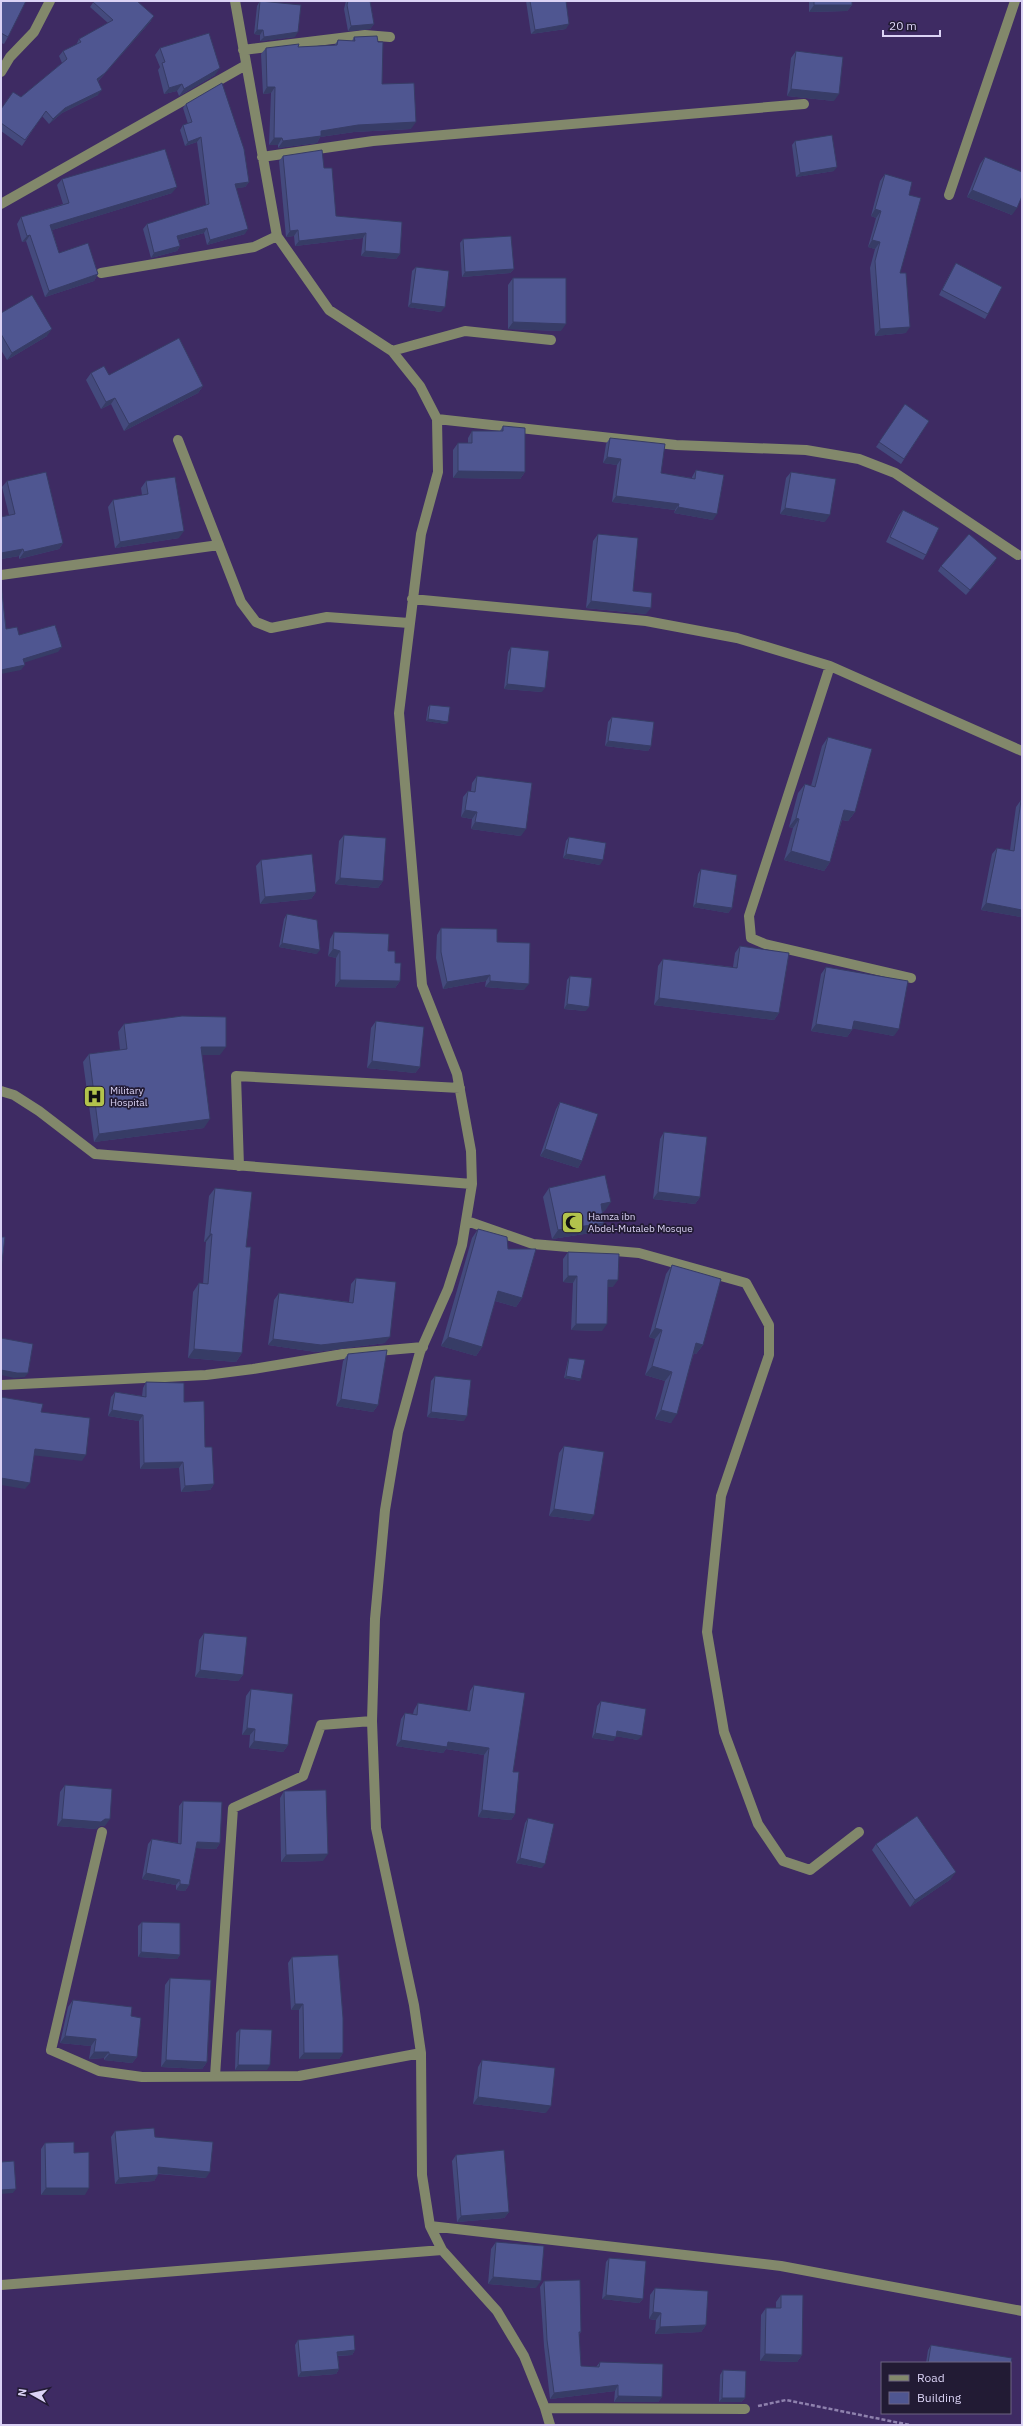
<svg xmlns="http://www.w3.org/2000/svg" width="1023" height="2426" viewBox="0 0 1023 2426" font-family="'IBM Plex Sans',sans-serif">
<rect width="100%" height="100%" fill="#3e2b63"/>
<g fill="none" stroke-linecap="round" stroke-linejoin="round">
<path stroke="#8e81ad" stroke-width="2.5" stroke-dasharray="4 2" stroke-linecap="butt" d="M758,2406L786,2400L910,2425"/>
<path stroke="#82886b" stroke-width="10" d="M235,1L277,236L329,310L392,351L420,386L437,419L438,472L421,534L399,713L422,985L457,1074L471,1151L472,1184L462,1245L448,1289L420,1352L398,1432L385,1510L375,1619L372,1721L376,1828L414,2005L421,2053L422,2175L430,2226L442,2250L497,2311L524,2356L545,2408L550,2425
M243,50L365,35L390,37
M1,72L10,57L34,32L50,1
M262,157L373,141L804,104
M949,195L1015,1
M1,204L246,65
M101,273L254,247L277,236
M392,351L465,331L551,340
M437,419L676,445L806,450L859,459L895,473L1018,555
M178,440L241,602L256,622L271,628L327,617L409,623
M1,575L219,545
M412,599L646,621L737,638L830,666L1022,751
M830,666L749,916L751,938L765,944L911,978
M1,1091L14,1095L39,1111L95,1154L472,1184
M239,1166L236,1076L460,1088
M467,1221L533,1244L639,1253L746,1283L769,1325V1355L721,1496L707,1632L724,1732L758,1824L783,1861L810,1870L859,1832
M1,1385L206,1375L253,1369L343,1354L423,1347
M102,1832L51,2050L99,2071L142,2077L299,2076L421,2053
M215,2076L233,1808L303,1776L321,1725L372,1721
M430,2226L781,2266L1022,2311
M1,2285L442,2250
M545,2408L745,2409"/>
</g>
<path fill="#444a7d" d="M1,1L8,37L4,44L1,43Z
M94,1L151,21L101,78L98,81V95L62,113L49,124L42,116L22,146L1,131V109L21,97L62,63L59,56L63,51L76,45L79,39L108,23L90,7Z
M260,1L295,37L260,41V35L254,34L257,6Z
M346,1H370L374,24L370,29L348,31L344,9Z
M526,1H566V29L531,34Z
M809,1H852V5L847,11L809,12Z
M354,37L382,84L411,129L354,132L320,137L317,143L278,148V145H269L271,93L263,94L261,54L266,48L298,47L334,46L338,40L352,41Z
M160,48L215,75L179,96L177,91L164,94L158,70L160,67L155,55Z
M796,51L834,101L787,96L791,58Z
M186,104L249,182L245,187L236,188L245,234L207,245L204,233L178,240L180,246L177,251L151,258L143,229L147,224L206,205L197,142L185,146L180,130L183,125L188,124L183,108Z
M795,141L834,171L796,177L792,145Z
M283,156L324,168L336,216L402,222L400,254L396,259L361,256L363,238L295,246L294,236L286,237L279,161Z
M985,157L1012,215L967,197L980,164Z
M885,174L909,195L900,273L906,333L875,336L870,268L875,249L868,247L876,218L871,216L880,181Z
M62,179L172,193L52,230L59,253L98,274L94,281L45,297L26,241L22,242L17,224L21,217L63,204L57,185Z
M463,239L514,269L510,273L462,277L460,243Z
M956,263L988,314L985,319L939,295L953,268Z
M416,267L441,312L408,307L412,271Z
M513,278L561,331L508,329V285Z
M1,313L47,336L7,360L1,350Z
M91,373L109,375L203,386L198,393L124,431L111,404L101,409L86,380Z
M905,404L929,421L901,464L876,447Z
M503,426L525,472L520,479L453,478V450L458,443H468V438L472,431H500Z
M610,438L661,473L692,478V477L696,470L713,520L674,513L675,510L612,502L617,465L603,463L606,444Z
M791,472L825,522L780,514L786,478Z
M7,481L63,543L59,549L19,559V556L1,559V517L9,515L2,487Z
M146,481L179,538L115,548L108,507L113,500L142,495L141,488Z
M903,510L926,555L923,560L886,542L899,515Z
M598,534L633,591L646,614L586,608L593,541Z
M994,563L966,595L938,571L941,566Z
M511,647L542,692L504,689L508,652Z
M430,705L446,724L426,721L428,707Z
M612,717L651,746L648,751L605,746L608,722Z
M828,737L855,812L848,821L842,820L830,862L824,871L784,860L793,828L789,827L798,793L805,784L811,786L822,746Z
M477,776L521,836L471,829L472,819L461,817L463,797L468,791H471L472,783Z
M1021,800V917L981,910L992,854L997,848L1010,850L1016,807Z
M344,835L383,881L378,888L335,884L339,841Z
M569,837L600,865L563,858L566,841Z
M261,860L316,892L311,899L260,904L256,866Z
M701,869L732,908L728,913L693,907L698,874Z
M287,914L317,954L279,947L284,919Z
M441,928L497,942L524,990L485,987L486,981L443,989L436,958L437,935Z
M334,932L388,951L400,981L395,988L335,987L336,958L328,956L330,939Z
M740,946L779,1013L774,1020L654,1005L658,966L663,959L733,967L735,953Z
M826,967L894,1036L852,1028V1030L847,1037L811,1031L821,974Z
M570,976L586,1011L564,1009L567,980Z
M376,1021L420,1067L415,1073L367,1068L371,1028Z
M124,1024L220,1055H202L204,1128L94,1142L83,1062L89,1054L120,1050L118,1032Z
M560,1102L582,1161L578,1168L540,1156L556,1109Z
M664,1132L700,1197L695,1204L653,1199L660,1139Z
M215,1188L246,1247L242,1353L236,1362L188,1358L193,1292L199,1283L203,1284L206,1242H204L209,1196Z
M549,1188L605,1211L602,1212L604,1223L597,1232L552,1239L543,1197Z
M478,1229L508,1249L522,1298L516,1307L495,1301L482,1347L476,1356L441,1346L472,1238Z
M568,1252L613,1287H608L602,1331L571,1330L573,1283L563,1282V1259Z
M672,1265L703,1345L696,1354L694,1353L671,1423L655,1419L665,1381L645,1375L655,1339L649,1337L666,1274Z
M356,1278L385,1343L316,1352L268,1345L274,1300L279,1293L349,1302L351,1284Z
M348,1354L378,1405L373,1412L336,1406L343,1361Z
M569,1358L580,1381L564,1378L568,1360Z
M435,1376L464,1421L427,1417L431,1381Z
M146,1382L184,1402L205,1447L214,1484L210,1490L181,1492L179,1468L140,1469L139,1421L108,1416L111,1397L115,1392L142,1396L143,1388Z
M564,1446L590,1521L549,1516L559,1453Z
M204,1633L243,1675L238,1681L195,1677L199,1640Z
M474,1685L513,1772L515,1814L511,1820L478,1817L484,1755L446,1749L443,1753L396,1746L401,1719L405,1713L413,1714L414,1710L418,1703L467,1711L470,1691Z
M251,1689L288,1745L283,1752L249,1748L250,1735H242L246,1696Z
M601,1701L638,1740L616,1736L613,1741L592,1738L597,1706Z
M65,1785L105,1826H100L96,1829L57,1826L60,1792Z
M284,1791L323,1861L281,1862L280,1798Z
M183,1801L220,1843L216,1849L196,1848L189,1885L185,1891L176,1890V1885L142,1879L148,1844L152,1839L178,1843L179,1806Z
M528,1818L542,1868L516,1863L525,1823Z
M876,1844L951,1879L910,1907L872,1850Z
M142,1922L180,1955L177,1959L138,1957V1926Z
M292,1957L343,2053L339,2059H299V2010H291L288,1963Z
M170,1978L207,2062L202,2069L161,2067L165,1985Z
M73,2000L131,2016L137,2057L132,2063L104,2060V2058L89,2059L91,2046L60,2043L68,2007Z
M240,2029L267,2070H235L236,2033Z
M482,2060L546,2113L473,2104L478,2067Z
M115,2131L155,2137L206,2178L158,2174L154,2181L115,2184L111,2137Z
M45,2143L74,2153L85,2195H41V2149Z
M456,2155L509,2212L504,2218L457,2222L452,2161Z
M496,2242L536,2288L488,2284L491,2249Z
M609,2258L643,2299L639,2303L602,2299L606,2262Z
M544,2281L581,2332L579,2335L581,2366L596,2367L600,2362L662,2397L658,2402H614L615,2391L550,2399L544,2346L540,2287Z
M655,2288L706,2325L701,2332L655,2334L656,2320L649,2319L650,2295Z
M781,2295L802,2355L797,2362L760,2361L761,2315L766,2308H776V2302Z
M298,2340L355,2350L352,2355L338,2356L339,2369L336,2374L298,2377L295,2345Z
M931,2345L1010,2363H926L928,2350Z
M723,2370L745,2398L741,2402H719L720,2375Z"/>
<path fill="#373c66" d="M814,5H852L847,11L809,12Z
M154,16L151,21L101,78L93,84L97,79Z
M374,24L370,29L348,31L351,26Z
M569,24L566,29L531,34L535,30Z
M257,30H263L260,35L254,34Z
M298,32L295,37L260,41L264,37Z
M220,68L215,75L179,96L184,89Z
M182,84L177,91L164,94L169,88Z
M267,87H275L271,93L263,94Z
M791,89L839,94L834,101L787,96Z
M102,90L98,95L62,113L49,124L53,119L65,108Z
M416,122L411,129L354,132L320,137L317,143L278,148L283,141L321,131L358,125Z
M201,137L197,142L185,146L188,142Z
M274,138H282L278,145H269Z
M837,167L834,171L796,177L800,173Z
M249,182L245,187L232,189L235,184Z
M177,187L172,193L46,232L50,225Z
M972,190L1017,208L1012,215L967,197Z
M875,209L881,211L876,218L871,216Z
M207,228L204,233L174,241L177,236Z
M248,229L245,234L207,245L210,240Z
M298,230L294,236L286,237L290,231Z
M366,233L363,238L295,246L299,241Z
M30,235L26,241L22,242L27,236Z
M872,240L880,242L875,249L868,247Z
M180,246L177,251L151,258L154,253Z
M365,251L400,254L396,259L361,256Z
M514,269L510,273L462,277L465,272Z
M98,274L94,281L45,297L49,291Z
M411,303L445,307L441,312L408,307Z
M513,322L566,324L561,331L508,329Z
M910,327L906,333L875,336L880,329Z
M52,329L47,336L7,360L12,353Z
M203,386L198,393L124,431L129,424Z
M115,398L111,404L101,409L106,402Z
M607,457L621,459L617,465L603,463Z
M458,471L525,472L520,479L453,478Z
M616,496L679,504L675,510L612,502Z
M678,507L717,514L713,520L674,513Z
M785,508L830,515L825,522L780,514Z
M184,531L179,538L115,548L120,542Z
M63,543L59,549L19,559L24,552Z
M23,549L19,556L1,559V553Z
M997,558L994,563L966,595L970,590Z
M591,601L651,608L646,614L586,608Z
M62,647L58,652L20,664L23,659Z
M25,665L21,670L1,674V670Z
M507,684L545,688L542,692L504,689Z
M428,719L448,722L446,724L426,721Z
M608,741L651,746L648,751L605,746Z
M465,810L477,812L472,819L461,817Z
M844,810L855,812L848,821L838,819Z
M796,818L799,819L793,828L789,827Z
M475,822L526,829L521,836L471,829Z
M791,851L830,862L824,871L784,860Z
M566,854L603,860L600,865L563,858Z
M340,878L383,881L378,888L335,884Z
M316,892L311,899L260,904L265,897Z
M696,903L732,908L728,913L693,907Z
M986,903L1022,910V916L1021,917L981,910Z
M282,943L320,950L317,954L279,947Z
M333,949L340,951L336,958L328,956Z
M490,975L486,981L443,989L447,982Z
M340,980L400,981L395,988L335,987Z
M490,981L529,984L524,990L485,987Z
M659,998L779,1013L774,1020L654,1005Z
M567,1004L589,1007L586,1011L564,1009Z
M854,1021L899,1029L894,1036L849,1028Z
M816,1024L852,1030L847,1037L811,1031Z
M201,1047H226L220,1055H195Z
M372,1061L420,1067L415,1073L367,1068Z
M210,1119L204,1128L94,1142L99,1134Z
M545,1149L582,1161L578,1168L540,1156Z
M658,1192L700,1197L695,1204L653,1199Z
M611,1202L605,1211L594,1213L601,1204Z
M604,1223L597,1232L552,1239L558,1230Z
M210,1234H212L206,1242H204Z
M568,1276H577L573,1283L563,1282Z
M608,1280H618L613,1287H603Z
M498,1291L522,1298L516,1307L492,1300Z
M576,1324H607L602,1331L571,1330Z
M655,1328L662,1330L655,1339L649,1337Z
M390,1337L385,1343L316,1352L268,1345L273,1339Z
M448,1337L482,1347L476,1356L441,1346Z
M696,1343L703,1345L696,1354L690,1352Z
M194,1349L242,1353L236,1362L188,1358Z
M652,1366L672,1372L665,1381L645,1375Z
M1,1370L28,1373L25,1377L14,1378L1,1375Z
M566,1376L581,1379L580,1381L564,1378Z
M341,1399L378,1405L373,1412L336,1406Z
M112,1410L143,1415L139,1421L108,1416Z
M661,1410L677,1414L671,1423L655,1419Z
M431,1412L467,1416L464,1421L427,1417Z
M35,1449L86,1455L82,1461L31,1455Z
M183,1462L179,1468L140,1469L144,1463Z
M1,1478L30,1483L25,1489L1,1485Z
M214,1484L210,1490L181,1492L185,1486Z
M554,1509L594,1515L590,1521L549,1516Z
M200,1670L243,1675L238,1681L195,1677Z
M247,1728L255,1729L250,1735H242Z
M617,1731L642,1736L638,1740L614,1736Z
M595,1733L616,1737L613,1741L592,1738Z
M401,1740L448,1742L489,1748L484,1755L446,1749L443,1753L396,1746Z
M254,1741L288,1745L283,1752L249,1748Z
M482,1810L515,1814L511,1820L478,1817Z
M62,1819H110L105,1826H100L96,1829L57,1826Z
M197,1842L220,1843L216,1849L193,1848Z
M328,1854L323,1861L281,1862L286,1855Z
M520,1858L545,1864L542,1868L516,1863Z
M956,1872L951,1879L910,1907L915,1900Z
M146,1873L180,1880L176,1885L142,1879Z
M180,1884L189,1885L185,1891L176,1890Z
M141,1952L180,1955L177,1959L138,1957Z
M295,2004H303L299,2010H291Z
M65,2036L96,2039L91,2046L60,2043Z
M94,2052H109L104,2058L89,2059Z
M304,2053H343L339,2059H299Z
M109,2054L137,2057L132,2063L104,2060Z
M166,2060L207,2062L202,2069L161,2067Z
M238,2065H270L267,2070H235Z
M478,2097L551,2106L546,2113L473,2104Z
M158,2167L210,2172L206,2178L153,2173Z
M158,2175L154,2181L115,2184L119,2178Z
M46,2188H89L85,2195H41Z
M16,2189L13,2193L1,2194V2190Z
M509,2212L504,2218L457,2222L461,2216Z
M493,2277L541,2281L536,2288L488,2284Z
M606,2295L643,2299L639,2303L602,2299Z
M653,2312L661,2313L656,2320L649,2319Z
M706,2325L701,2332L655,2334L660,2327Z
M355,2350L352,2355L334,2356L337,2352Z
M765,2354L802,2355L797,2362L760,2361Z
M339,2369L336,2374L298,2377L301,2372Z
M618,2385L615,2391L550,2399L554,2393Z
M618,2396L662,2397L658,2402H614Z
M722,2398H745L741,2402H719Z"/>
<path fill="#4f5691" stroke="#373c66" d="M1,1H26L8,37L1,33Z
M94,1H137L154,16L105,73L97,79L102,90L65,108L53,119L46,111L25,140L1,123V109L13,92L21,97L67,59L63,51L81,42L79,39L113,20L93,2Z
M260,1L301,5L298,32L264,37L263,30H257Z
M348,1H370L374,24L351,26L347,5Z
M530,1H566L569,24L535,30Z
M814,1H852V5H814Z
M209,33L220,68L184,89L182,84L169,88L162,63L165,62L160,48Z
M377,36L378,42H383L382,84L414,83L416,122L358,125L321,131V136L283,141L282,138H274L275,87H267L266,48L299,44L298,47L337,45L338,40L355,41L354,37Z
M796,51L843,57L839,94L791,89Z
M222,83L244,149L249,182L235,184L248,229L210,240L207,228L177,236L180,246L154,253L147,224L209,204L201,137L188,142L183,125L192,122L186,104Z
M832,135L837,167L800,173L795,141Z
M165,149L177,187L50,225L59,253L88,243L98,274L49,291L30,235L27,236L21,217L69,203L62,179Z
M322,150L324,168H332L336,216L402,222L400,254L365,251L366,233L299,241L298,230L290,231L283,156Z
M985,157L1022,172V196L1017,208L972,190Z
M885,174L912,182L909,195L921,198L900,273H906L910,327L880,329L875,261L880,242L872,240L881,211L875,209Z
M511,236L514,269L465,272L463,239Z
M956,263L1002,287L988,314L942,290Z
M416,267L449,271L445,307L411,303Z
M513,278H566V324L513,322Z
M32,295L52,329L12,353L1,334V313Z
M179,338L203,386L129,424L115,398L106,402L91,373L104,366L109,375Z
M905,404L929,421L904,459L879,442Z
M503,426L525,428V472L458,471V443H472V431H503Z
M610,438L665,444L661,473L695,479L696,470L724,475L717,514L678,507L679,504L616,496L621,459L607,457Z
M46,472L63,543L24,552L23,549L1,553V517L15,514L7,481Z
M791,472L836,479L830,515L785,508Z
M175,477L184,531L120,542L113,500L148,494L146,481Z
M903,510L939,528L926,555L890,537Z
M598,534L638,538L633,591L652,593L651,608L591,601Z
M969,534L997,558L970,590L941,566Z
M1,583L6,629L17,627L19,635L55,625L62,647L23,659L25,665L1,670Z
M511,647L549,651L545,688L507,684Z
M430,705L450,707L448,722L428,719Z
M612,717L654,722L651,746L608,741Z
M828,737L872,749L855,812L844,810L830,862L791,851L799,819L796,818L805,784L815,787Z
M477,776L532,783L526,829L475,822L477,812L465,810L468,791L475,792Z
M1021,800H1022V910L986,903L997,848L1014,851Z
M344,835L386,838L383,881L340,878Z
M569,837L606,843L603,860L566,854Z
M312,854L316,892L265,897L261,860Z
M701,869L737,875L732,908L696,903Z
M287,914L317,920L320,950L282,943Z
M441,928L497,929V942L530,943L529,984L490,981V975L447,982L441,952Z
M334,932L389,934L388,951H395V963H401L400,981L340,980V951L333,949Z
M740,946L789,953L779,1013L659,998L663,959L737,968Z
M826,967L908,981L899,1029L854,1021L852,1030L816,1024Z
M570,976L592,978L589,1007L567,1004Z
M182,1016L226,1017V1047H201L210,1119L99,1134L89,1054L127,1049L124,1024Z
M376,1021L424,1027L420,1067L372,1061Z
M560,1102L598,1114L582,1161L545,1149Z
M664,1132L707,1137L700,1197L658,1192Z
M605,1175L611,1202L601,1204L604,1223L558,1230L549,1188Z
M215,1188L252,1192L246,1247H251L242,1353L194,1349L199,1283L208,1284L212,1234H210Z
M478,1229L507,1237L508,1249H536L522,1298L498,1291L482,1347L448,1337Z
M1,1237H5L1,1270Z
M568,1252L619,1254L618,1280H608L607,1324H576L577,1276H568Z
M672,1265L721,1279L703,1345L696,1343L677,1414L661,1410L672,1372L652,1366L662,1330L655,1328Z
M356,1278L396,1282L390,1337L321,1345L273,1339L279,1293L353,1303Z
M1,1338L33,1344L28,1373H17L1,1370Z
M387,1350L378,1405L341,1399L348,1354Z
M569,1358L585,1360L581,1379L566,1376Z
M435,1376L471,1380L467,1416L431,1412Z
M146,1382L184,1383V1402L204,1401L205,1447H212L214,1484L185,1486L183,1462L144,1463L143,1415L112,1410L115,1392L146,1397Z
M1,1397L43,1404L41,1412L90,1418L86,1455L35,1449L30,1483L1,1478Z
M564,1446L604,1452L594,1515L554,1509Z
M204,1633L247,1637L243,1675L200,1670Z
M474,1685L525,1693L513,1772H519L515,1814L482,1810L489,1748L448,1742L447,1747L401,1740L405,1713L417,1715L418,1703L470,1711Z
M251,1689L293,1694L288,1745L254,1741L255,1729L247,1728Z
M601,1701L646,1709L642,1736L617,1731L616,1737L595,1733Z
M65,1785L112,1789L110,1819H105L101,1822L62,1819Z
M326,1790L328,1854L286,1855L284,1791Z
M183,1801L222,1802L220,1843L197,1842L189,1885L180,1884V1880L146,1873L152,1839L181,1844Z
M917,1816L956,1872L915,1900L876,1844Z
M528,1818L554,1824L545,1864L520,1858Z
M142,1922L180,1923V1955L141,1952Z
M338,1955L343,2018V2053H304L303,2004H295L292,1957Z
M170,1978L211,1980L207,2062L166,2060Z
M73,2000L132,2007L131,2016L141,2018L137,2057L109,2054V2052H94L96,2039L65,2036Z
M240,2029L272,2030L270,2065H238Z
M482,2060L555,2068L551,2106L478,2097Z
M154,2128L155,2137L213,2142L210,2172L158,2167V2175L119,2178L115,2131Z
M74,2142V2153L89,2152V2188H46L45,2143Z
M504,2150L509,2212L461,2216L456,2155Z
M14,2161L16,2189L1,2190V2162Z
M496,2242L544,2246L541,2281L493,2277Z
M609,2258L646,2261L643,2299L606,2295Z
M580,2280L581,2332H579L581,2366L599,2367L600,2362L663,2364L662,2397L618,2396V2385L554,2393L547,2340L544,2281Z
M655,2288L708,2291L706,2325L660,2327L661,2313L653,2312Z
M781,2295H803L802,2355L765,2354L766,2308H781Z
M354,2335L355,2350L337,2352L339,2369L301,2372L298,2340Z
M931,2345L1012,2358L1010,2367V2363H928Z
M723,2370L746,2371L745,2398H722Z"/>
<defs>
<symbol id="hospital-square" viewBox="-11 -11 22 22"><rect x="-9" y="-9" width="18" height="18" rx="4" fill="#b2c34c" stroke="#221b34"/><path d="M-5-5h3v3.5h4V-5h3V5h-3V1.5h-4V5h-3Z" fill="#111"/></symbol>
<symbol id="mosque-square" viewBox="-11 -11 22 22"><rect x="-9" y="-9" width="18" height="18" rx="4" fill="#b2c34c" stroke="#221b34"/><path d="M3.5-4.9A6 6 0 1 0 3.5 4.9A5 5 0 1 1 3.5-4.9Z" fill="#111"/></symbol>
</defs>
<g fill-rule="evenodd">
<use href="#hospital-square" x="82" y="1084" width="25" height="25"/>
<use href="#mosque-square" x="560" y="1210" width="25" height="25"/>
</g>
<g text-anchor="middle" stroke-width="3.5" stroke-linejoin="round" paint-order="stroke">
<g font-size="10" fill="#dbd3f5" stroke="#221b34" text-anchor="start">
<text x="110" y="1094">Military<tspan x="110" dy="12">Hospital</tspan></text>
<text x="588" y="1220">Hamza ibn<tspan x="588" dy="12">Abdel-Mutaleb Mosque</tspan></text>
</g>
</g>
<rect width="1023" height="2426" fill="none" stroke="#dbd3f5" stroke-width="4"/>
<rect x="881" y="2362" width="130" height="52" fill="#221b34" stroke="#6c6581"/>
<rect x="889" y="2375" width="20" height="6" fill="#82886b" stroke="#6c6581"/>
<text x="917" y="2382" font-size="12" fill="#dbd3f5">Road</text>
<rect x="889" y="2392" width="20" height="12" fill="#4f5691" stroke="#6c6581"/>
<text x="917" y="2402" font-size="12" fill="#dbd3f5">Building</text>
<g transform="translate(32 2394) rotate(278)" stroke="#221b34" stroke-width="3" paint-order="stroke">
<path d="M0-3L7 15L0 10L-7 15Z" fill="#dbd3f5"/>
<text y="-6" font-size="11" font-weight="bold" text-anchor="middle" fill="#dbd3f5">N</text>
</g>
<path d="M883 30v6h57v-6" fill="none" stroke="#dbd3f5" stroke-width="2"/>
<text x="889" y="30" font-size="12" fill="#dbd3f5" stroke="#221b34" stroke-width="3" paint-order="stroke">20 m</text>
</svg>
